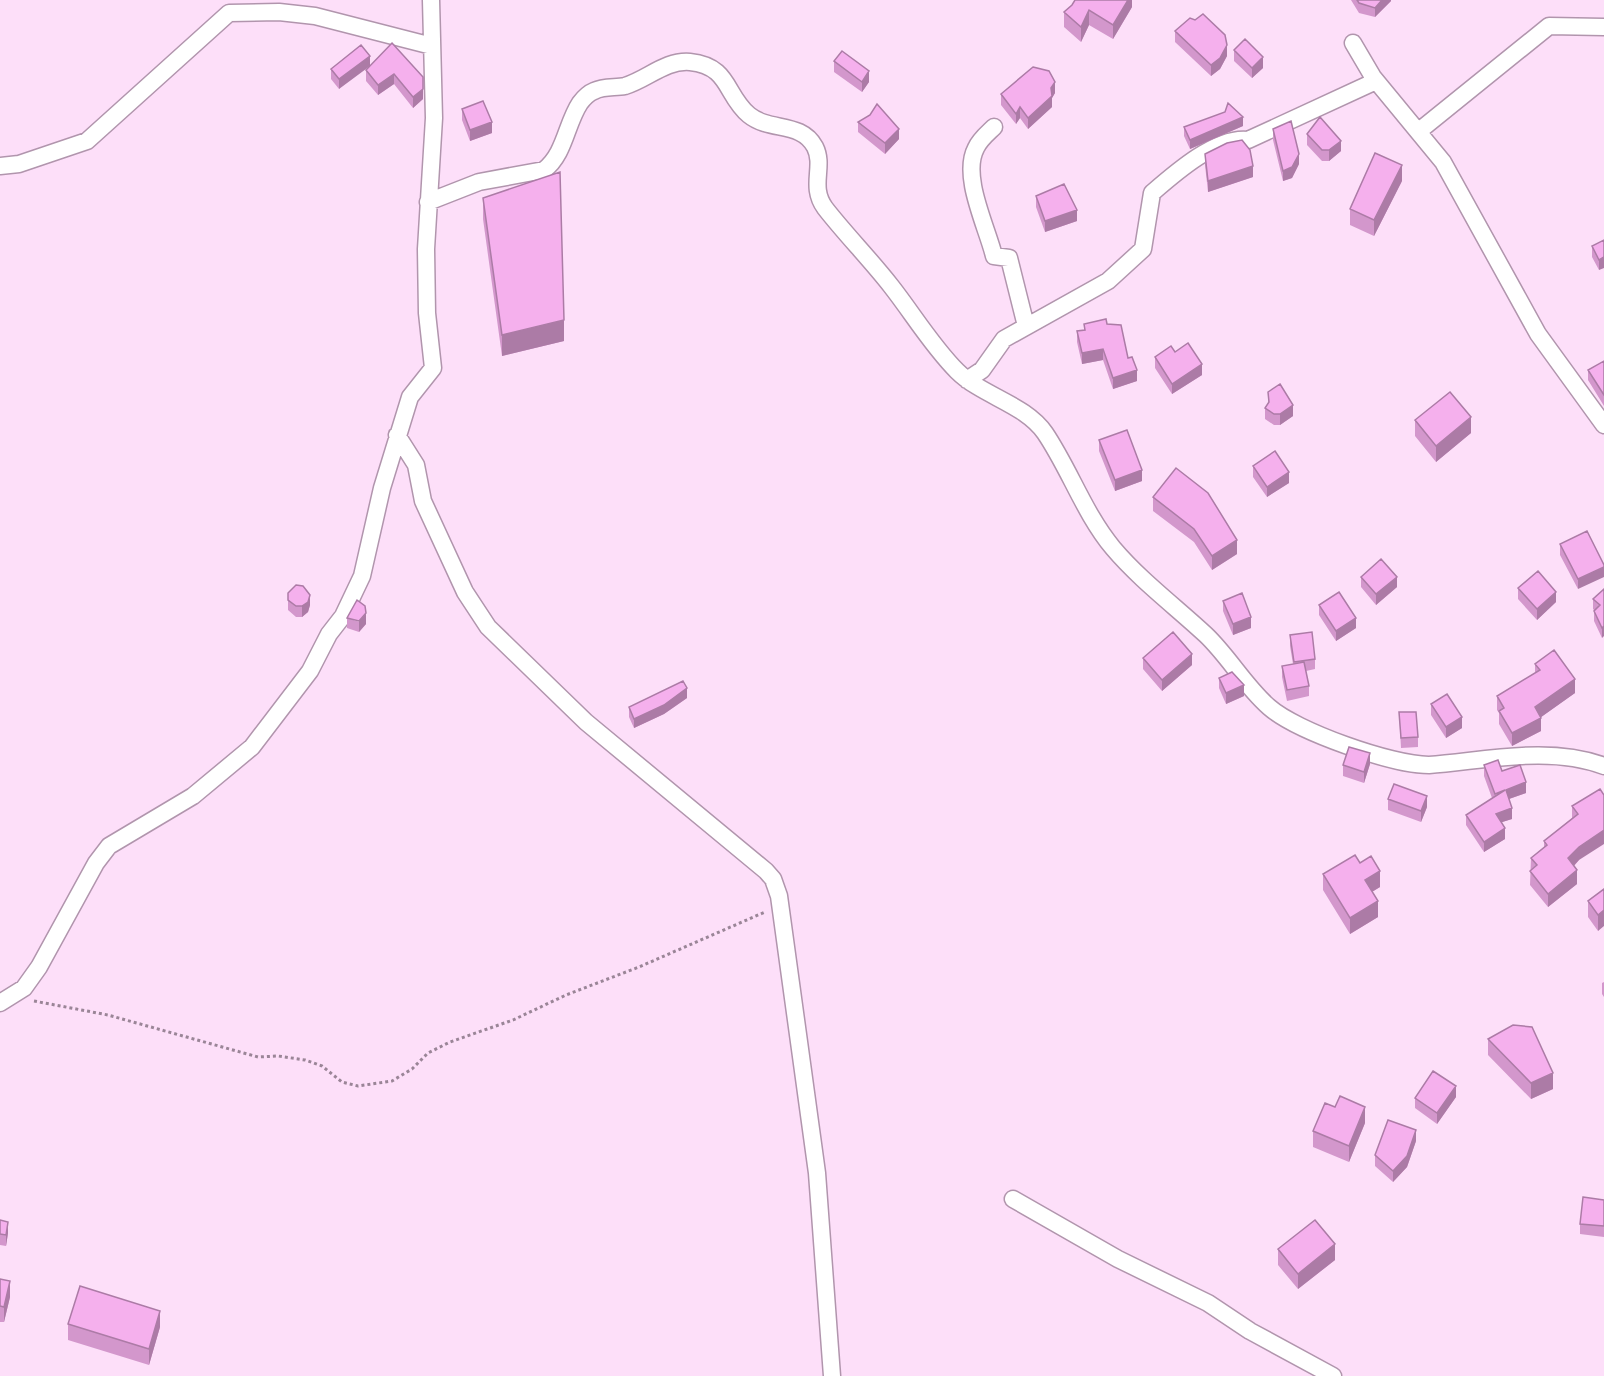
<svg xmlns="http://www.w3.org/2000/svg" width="1604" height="1376" viewBox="0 0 1604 1376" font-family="Mulish,sans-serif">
<rect width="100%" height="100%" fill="#fddff9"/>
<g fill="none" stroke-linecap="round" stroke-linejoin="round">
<defs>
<path id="minor" d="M1353,43L1373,77L1443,162L1538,334L1604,425
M994,127C988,133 980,139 976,148C961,176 987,227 994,256L1009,258L1026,326
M1419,131L1549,26L1604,27
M0,166L19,164L87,141L229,13L279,12L315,16L432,46
M428,202L479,182L544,170C565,154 566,124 580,103C583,99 589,93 594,91C604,86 615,88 625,86C648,79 665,60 690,62C730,66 725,95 749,115C770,132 801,121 815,147C825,167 809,186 825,208C846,235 870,259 891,286C913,314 932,346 957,371C982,396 1025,404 1045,433C1070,470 1084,513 1113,548C1140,580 1176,607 1206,635C1229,657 1245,686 1269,707C1296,731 1392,765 1429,765C1484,761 1550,745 1604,766
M967,380L982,370L1004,339L1108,281L1143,249L1152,193C1175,173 1217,136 1248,140L1376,81
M397,435L416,465L423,501L465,592L488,627L586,722L766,871L773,879L779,896L817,1173L832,1376
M0,1003L24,988L39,967L96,863L109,846L193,796L252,747L310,671L329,634L343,616L362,576L382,488L410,397L433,368L427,313L426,249L434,118L431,0
M1013,1199L1118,1259L1208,1303L1250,1331L1333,1376"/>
</defs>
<use href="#minor" stroke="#b195ad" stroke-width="19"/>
<path stroke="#9a8597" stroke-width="3" stroke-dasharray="3 3" stroke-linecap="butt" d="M34,1001L108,1015L258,1057L278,1056L305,1060L322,1066L342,1082L358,1086L392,1081L412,1069L428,1053L450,1042L513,1020L566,995L639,967L765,912"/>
<use href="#minor" stroke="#fff" stroke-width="16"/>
</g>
<path fill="#d397cc" d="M1132,0V7L1113,39L1089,25L1081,42L1064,27V12L1072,5Z
M1351,0H1391V1L1375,17L1359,13Z
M1175,31L1227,56L1220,69L1211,76L1175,42Z
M392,43L423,99L413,108L394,84L378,95L366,81V70Z
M361,45L339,89L331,79V69Z
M1234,50L1263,68L1252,78L1234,61Z
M834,61L869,82L862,92L834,72Z
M1055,93L1052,98V107L1028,129L1020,118L1016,124L1001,105V94Z
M462,109L492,133L470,141L462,120Z
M858,122L899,139L885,154L858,132Z
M1243,126L1190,149L1184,136V127Z
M1273,129L1299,164L1292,178L1283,181L1273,140Z
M1307,134L1341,151L1329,161H1322L1307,145Z
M1205,154L1253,177L1208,192L1205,165Z
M1402,181L1374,236L1350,225V209Z
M1036,196L1077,221L1045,232L1036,207Z
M483,198L564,341L502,356L483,219Z
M1604,240L1599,270L1592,257V246Z
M1084,324H1107L1128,358L1137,381L1113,389L1103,360L1082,364L1077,342V331L1084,330Z
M1175,352L1202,375L1172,394L1155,368V357Z
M1604,362V406L1588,380V370Z
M1268,392L1293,416L1280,425H1274L1265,419V408L1268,403Z
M1415,420L1471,433L1436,462L1415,436Z
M1099,440L1142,481L1115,491L1099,451Z
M1253,466L1289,483L1267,497L1253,477Z
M1153,497L1237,554L1212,570L1194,542L1153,511Z
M1587,531L1578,589L1560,555V544Z
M1361,577L1397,587L1376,605L1361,587Z
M1518,588L1556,602L1537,620L1518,599Z
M1604,589L1602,638L1594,621V610L1593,609V599Z
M288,593L310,605L308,612L302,617H296L288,610Z
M1223,601L1251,628L1233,635L1223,611Z
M1319,605L1356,628L1336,641L1319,615Z
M347,618L366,624L359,632L347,628Z
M1290,635L1315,659V669L1306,671L1309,686V696L1287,701L1282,677V666L1293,664L1290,646Z
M1143,658L1192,665L1162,691L1143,669Z
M1535,664L1575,693L1541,717V731L1512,746L1499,724V713L1497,710V696L1535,673Z
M1219,678L1244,696L1226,704L1219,688Z
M687,698L664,714L634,728L629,717V707Z
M1431,704L1462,728L1446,738L1431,715Z
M1399,712L1418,737V747L1401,748Z
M1370,764L1364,783L1343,776V765Z
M1484,765L1502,771L1526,793L1509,799L1512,819L1502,822L1505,839L1484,852L1466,825V815L1492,798L1484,776Z
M1600,789L1579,860L1574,866L1577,884L1548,907L1530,885L1531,858L1544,847V841L1572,818V806Z
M1388,799L1427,807L1421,822L1388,810Z
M1360,863L1380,887L1372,892L1378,917L1350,934L1323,890V874Z
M1604,889L1598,931L1588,917V901Z
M1604,982V997L1602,994V983Z
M1488,1039L1553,1089L1531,1099L1488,1055Z
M1456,1097L1437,1124L1415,1108V1098Z
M1365,1123L1349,1162L1313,1147V1131Z
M1416,1141L1407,1167L1393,1182L1375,1166V1155Z
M1604,1200V1237L1580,1234V1224Z
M0,1220L8,1233L6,1246L0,1245Z
M1278,1249L1335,1260L1298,1289L1278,1265Z
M0,1279L10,1297L4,1322H0Z
M68,1324L160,1327L149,1365L68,1340Z"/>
<path fill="#ac7ba6" d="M1128,0H1132V7L1113,39V25Z
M1382,0H1391V1L1375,17V8Z
M1089,10V25L1081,42V27Z
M1227,45V56L1220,69L1211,76V65Z
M370,56V66L339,89V79Z
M1263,57V68L1252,78V68Z
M869,71V82L862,92V82Z
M394,74V84L378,95V85Z
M1055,82V93L1052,98V107L1028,129V118Z
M423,89V99L413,108V97Z
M1020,107V118L1016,124V114Z
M1243,117V126L1190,149V140Z
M492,122V133L470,141V130Z
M899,129V139L885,154V143Z
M1341,141V151L1329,161V150Z
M1299,154V164L1292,178L1283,181V171Z
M1402,165V181L1374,236V220Z
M1253,166V177L1208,192V181Z
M1077,210V221L1045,232V221Z
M1604,257V268L1599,270V260Z
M564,320V341L502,356V335Z
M1103,349V360L1082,364V353Z
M1202,364V375L1172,394V384Z
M1137,370V381L1113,389V378Z
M1293,405V416L1280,425V414Z
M1471,417V433L1436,462V446Z
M1142,470V481L1115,491V480Z
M1289,472V483L1267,497V487Z
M1237,540V554L1212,570V556Z
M1604,567V577L1578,589V579Z
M1397,577V587L1376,605V594Z
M1556,592V602L1537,620V609Z
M310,595V605L308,612L302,617V606Z
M366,613V624L359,632V621Z
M1251,617V628L1233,635V624Z
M1356,618V628L1336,641V631Z
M1604,626V636L1602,638V628Z
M1192,654V665L1162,691V680Z
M1575,679V693L1537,720L1541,718V731L1512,746V733L1535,707Z
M1244,685V696L1226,704V693Z
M687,688V698L664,714L634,728V719Z
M1462,717V728L1446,738V727Z
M1370,753V764L1364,783V772Z
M1526,782V793L1506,800V790Z
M1427,796V807L1421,822V811Z
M1512,808V819L1496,824V814Z
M1505,828V839L1484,852V842Z
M1604,830V844L1579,860L1568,872V858L1579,847Z
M1577,870V884L1548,907V894Z
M1380,871V887L1365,896V880Z
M1378,901V917L1350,934V918Z
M1604,910V926L1598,931V915Z
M1553,1073V1089L1531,1099V1083Z
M1456,1086V1097L1437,1124V1113Z
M1365,1107V1123L1349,1162V1146Z
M1416,1130V1141L1407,1167L1393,1182V1171Z
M8,1222V1233L6,1246V1235Z
M1335,1244V1260L1298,1289V1274Z
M10,1281V1297L4,1322V1307Z
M160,1311V1327L149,1365V1349Z"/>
<path fill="#f5b0ed" stroke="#ac7ba6" stroke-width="1.5" d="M1075,0H1128L1113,25L1089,10L1081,27L1064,12L1072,5Z
M1357,0H1382L1375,8L1359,3Z
M1203,14L1225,35L1227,45L1220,58L1211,65L1175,31L1190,18L1195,20Z
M1245,39L1263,57L1252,68L1234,50Z
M392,43L423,77V89L413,97L394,74L378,85L366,70Z
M361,45L370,56L339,79L331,69Z
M842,51L869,71L862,82L834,61Z
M1033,67L1049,71L1055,82L1051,88L1052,96L1028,118L1020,107L1016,114L1001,94Z
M483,101L492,122L470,130L462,109Z
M1228,103L1243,117L1190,140L1184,127L1225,112Z
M877,104L899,129L885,143L858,122L870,115Z
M1320,117L1341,141L1329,150H1322L1307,134Z
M1291,121L1299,154L1292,167L1283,171L1273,129Z
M1242,140L1250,150L1253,166L1208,181L1205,154L1227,143Z
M1375,153L1402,165L1374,220L1350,209Z
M560,172L564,320L502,335L483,198Z
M1064,184L1077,210L1045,221L1036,196Z
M1604,240V257L1599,260L1592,246Z
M1106,319L1107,324L1121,325L1128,358L1132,357L1137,370L1113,378L1103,349L1082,353L1077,331L1085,330L1084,324Z
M1188,343L1202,364L1172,384L1155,357L1171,346L1175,352Z
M1604,361V395L1588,370Z
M1280,384L1293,405L1280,414H1274L1265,408L1269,402L1268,392Z
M1450,392L1471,417L1436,446L1415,420Z
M1127,430L1142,470L1115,480L1099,440Z
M1275,451L1289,472L1267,487L1253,466Z
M1176,468L1208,493L1237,540L1212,556L1194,529L1153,497Z
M1587,531L1604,565V567L1578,579L1560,544Z
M1381,559L1397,577L1376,594L1361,577Z
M1538,571L1556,592L1537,609L1518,588Z
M296,585L303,586L310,595L308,602L302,606H296L288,600V593Z
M1604,589V626L1602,628L1594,611L1600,605L1593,599Z
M1339,592L1356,618L1336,631L1319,605Z
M1242,593L1251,617L1233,624L1223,601Z
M357,600L365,606L366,613L359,621L347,618Z
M1173,632L1192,654L1162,680L1143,658Z
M1312,632L1315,659L1294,662L1290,635Z
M1554,650L1575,679L1535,707L1541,718L1512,733L1499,711L1504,708L1497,696L1540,670L1535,664Z
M1304,662L1309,686L1287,690L1282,666Z
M1232,672L1244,685L1226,693L1219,678Z
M683,681L687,688L664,705L634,719L629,707Z
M1447,694L1462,717L1446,727L1431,704Z
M1399,712H1416L1418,737L1401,738Z
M1349,747L1370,753L1364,772L1343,765Z
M1498,760L1502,771L1520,765L1526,782L1506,790L1512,808L1496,814L1505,828L1484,842L1466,815L1505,790L1495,794L1484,765Z
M1394,784L1427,796L1421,811L1388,799Z
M1600,789L1604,795V830L1579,847L1568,858L1577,870L1548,894L1530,871L1537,865L1531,858L1547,845L1544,841L1578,814L1572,806Z
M1355,855L1360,863L1371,856L1380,871L1365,880L1378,901L1350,918L1323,874Z
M1604,889V910L1598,915L1588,901Z
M1513,1025L1532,1027L1553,1073L1531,1083L1488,1039Z
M1433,1071L1456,1086L1437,1113L1415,1098Z
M1340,1096L1365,1107L1349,1146L1313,1131L1325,1103L1335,1107Z
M1388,1120L1416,1130L1407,1156L1393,1171L1375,1155Z
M1583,1197L1604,1200V1226L1580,1224Z
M0,1220L8,1222L6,1235L0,1234Z
M1315,1220L1335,1244L1298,1274L1278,1249Z
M0,1279L10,1281L4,1307L0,1306Z
M80,1286L160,1311L149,1349L68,1324Z"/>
</svg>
